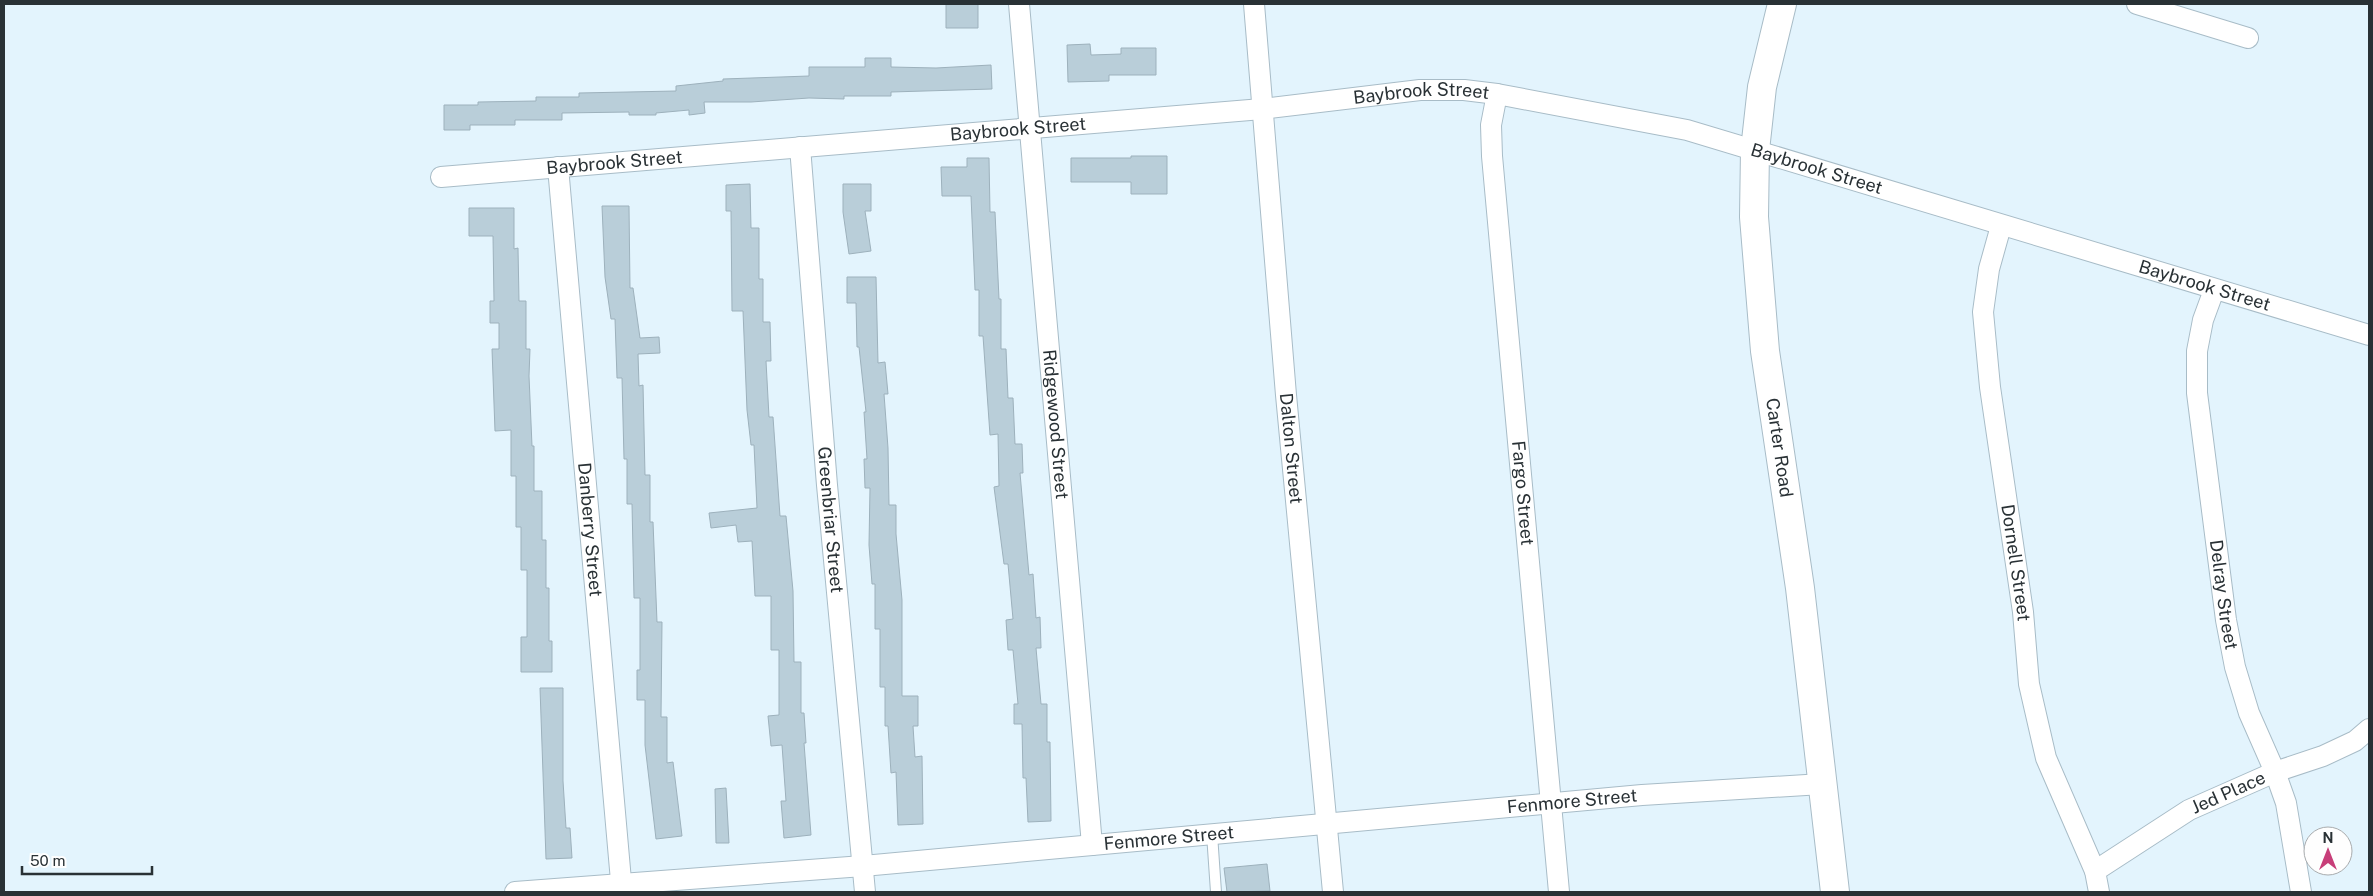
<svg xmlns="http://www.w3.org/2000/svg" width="2373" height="896" viewBox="0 0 2373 896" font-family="'Public Sans',sans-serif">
<rect width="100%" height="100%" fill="#e3f4fd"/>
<path fill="#b9ced9" stroke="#9db1bc" d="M946,4H978V28H946Z
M1090,44L1091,55L1121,54V48H1156V75H1109V81L1068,82L1067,45Z
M865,58H891V67L936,68L991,65L992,89L891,92V96H844V99L809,98L751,102H704L705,113L689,115V110L656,113V115H629V112L562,113V120H515V125H470V130H444V105H478V102L536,101V97H579V93L676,91V86L723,81V79L809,76V67H865Z
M1131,156H1167V194H1131V182H1071V158H1131Z
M967,158H989L990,212H995L999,299H1001V349H1006L1008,398H1013L1015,444H1022L1023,473H1020L1029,575L1033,574L1036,618L1040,617L1041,648H1036L1041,704H1047V742H1050L1051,821L1028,822L1026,778H1023L1022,724H1014V704H1018L1013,650H1008L1006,620L1013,619L1008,564H1004L994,487L999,486L998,434L990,435L983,336H979V290H975L971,196H942L941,167H967Z
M750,184L751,228H759V279H763V322H770L771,361H766L769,417H773L780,516H786L793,591L794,662H801V713H804L806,743H804L811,835L784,838L781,801H786L782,745L771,746L768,716L779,715V650H771V596H755L752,541L738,542L736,525L711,528L709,513L757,508L754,445H751L747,410L743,311H732L731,211H726V185Z
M843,184H871V211H865L871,251L849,254L843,212Z
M602,206H629L630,288H633L640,338L659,337L660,353L638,354L639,386L643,385L645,475H650V522H653L657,622H662L661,717H667V763L673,762L682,836L656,839L645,745V700H637V670H640V598H634L632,504H627V459H624L622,378H617L615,319H611L605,277Z
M469,208H514V249L518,248L519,301H526V349H530L529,376L532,446H534V491H542V540H546V588H549V641H552V672H521V637H527V570H521V527H516V476H511V430L495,431L492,349H499V323H490V301H494L493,236H469Z
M847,277H876L878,363L885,362L888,394H884L888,448L889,505H896V534L902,600V696H918V726H913L915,757L922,756L923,824L898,825L896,772L891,773L888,726H885V687H880V629H875V584H872L869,545L870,488H865L864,459H867L864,412H866L859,347H857L856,303H847Z
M540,688H563V781L566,828H570L572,858L546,859Z
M726,788L729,843H716L715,789Z
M1267,864L1270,891L1227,892L1224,868Z"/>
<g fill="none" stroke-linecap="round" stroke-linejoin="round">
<defs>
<path id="service" d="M1212,834L1216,892"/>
<g id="minor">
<path id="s1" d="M1019,4L1092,845"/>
<path id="s2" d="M1254,4L1286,395L1333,892"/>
<path d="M2137,4L2248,38"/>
<path id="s3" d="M1497,94L1491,125L1492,156L1559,892"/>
<path id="s4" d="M800,147L827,485L865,892"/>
<path id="s5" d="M558,167L622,892"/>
<path id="s6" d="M441,177L1262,109L1420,90H1464L1497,94L1687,130L2369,335"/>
<path id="s7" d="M2001,226L1989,269L1983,312L1990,387L2023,612L2029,684L2046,758L2095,871L2099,892"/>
<path id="s8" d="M2214,290L2203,320L2197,351V393L2226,620L2235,667L2249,713L2275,772L2286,803L2301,892"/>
<path id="s9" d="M2095,871L2189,810L2275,772L2323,756L2355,741L2369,729"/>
<path id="s10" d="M515,892L863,866L1642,795L1822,784"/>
</g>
<g id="secondary">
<path id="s11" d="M1782,4L1762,87L1755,150L1754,217L1765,351L1800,588L1835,892"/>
</g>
</defs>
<use href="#service" stroke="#a8bcc7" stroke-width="12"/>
<use href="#minor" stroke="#a8bcc7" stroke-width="22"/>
<use href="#secondary" stroke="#a8bcc7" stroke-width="30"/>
<use href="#service" stroke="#fff" stroke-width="10"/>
<use href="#minor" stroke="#fff" stroke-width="20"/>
<use href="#secondary" stroke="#fff" stroke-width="28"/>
</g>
<g text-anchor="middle" stroke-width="4" stroke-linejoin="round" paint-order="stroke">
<g font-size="18" fill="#293135" stroke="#fefefe">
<text dy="6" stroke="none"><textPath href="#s6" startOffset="984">Baybrook Street</textPath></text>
<text dy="6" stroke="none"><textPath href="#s6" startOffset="579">Baybrook Street</textPath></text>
<text dy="6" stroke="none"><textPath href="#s6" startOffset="174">Baybrook Street</textPath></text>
<text dy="6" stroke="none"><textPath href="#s6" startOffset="1389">Baybrook Street</textPath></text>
<text dy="6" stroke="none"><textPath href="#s6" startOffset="1794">Baybrook Street</textPath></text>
<text dy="6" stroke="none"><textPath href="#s1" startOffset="422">Ridgewood Street</textPath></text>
<text dy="6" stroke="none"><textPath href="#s2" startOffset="446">Dalton Street</textPath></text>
<text dy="6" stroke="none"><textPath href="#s11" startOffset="448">Carter Road</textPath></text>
<text dy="6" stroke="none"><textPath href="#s3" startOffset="401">Fargo Street</textPath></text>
<text dy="6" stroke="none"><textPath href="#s4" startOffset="374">Greenbriar Street</textPath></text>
<text dy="6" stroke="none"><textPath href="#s5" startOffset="364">Danberry Street</textPath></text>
<text dy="6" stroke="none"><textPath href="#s7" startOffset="341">Dornell Street</textPath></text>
<text dy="6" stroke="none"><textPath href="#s8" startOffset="309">Delray Street</textPath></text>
<text dy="6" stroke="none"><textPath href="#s9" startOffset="155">Jed Place</textPath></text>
<text dy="6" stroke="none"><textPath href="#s10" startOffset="1061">Fenmore Street</textPath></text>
<text dy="6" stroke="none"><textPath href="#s10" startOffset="656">Fenmore Street</textPath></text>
</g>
</g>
<rect width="2373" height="896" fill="none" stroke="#293135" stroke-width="10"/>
<g transform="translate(2328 851)"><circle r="24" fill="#fefefe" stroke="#a9acae"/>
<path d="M0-4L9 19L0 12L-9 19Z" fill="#c73e79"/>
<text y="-8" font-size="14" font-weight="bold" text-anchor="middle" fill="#293135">N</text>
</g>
<path d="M22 866v8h130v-8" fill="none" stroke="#293135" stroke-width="2.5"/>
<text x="30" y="866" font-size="15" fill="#293135" stroke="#fefefe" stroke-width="4" paint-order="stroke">50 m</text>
</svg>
